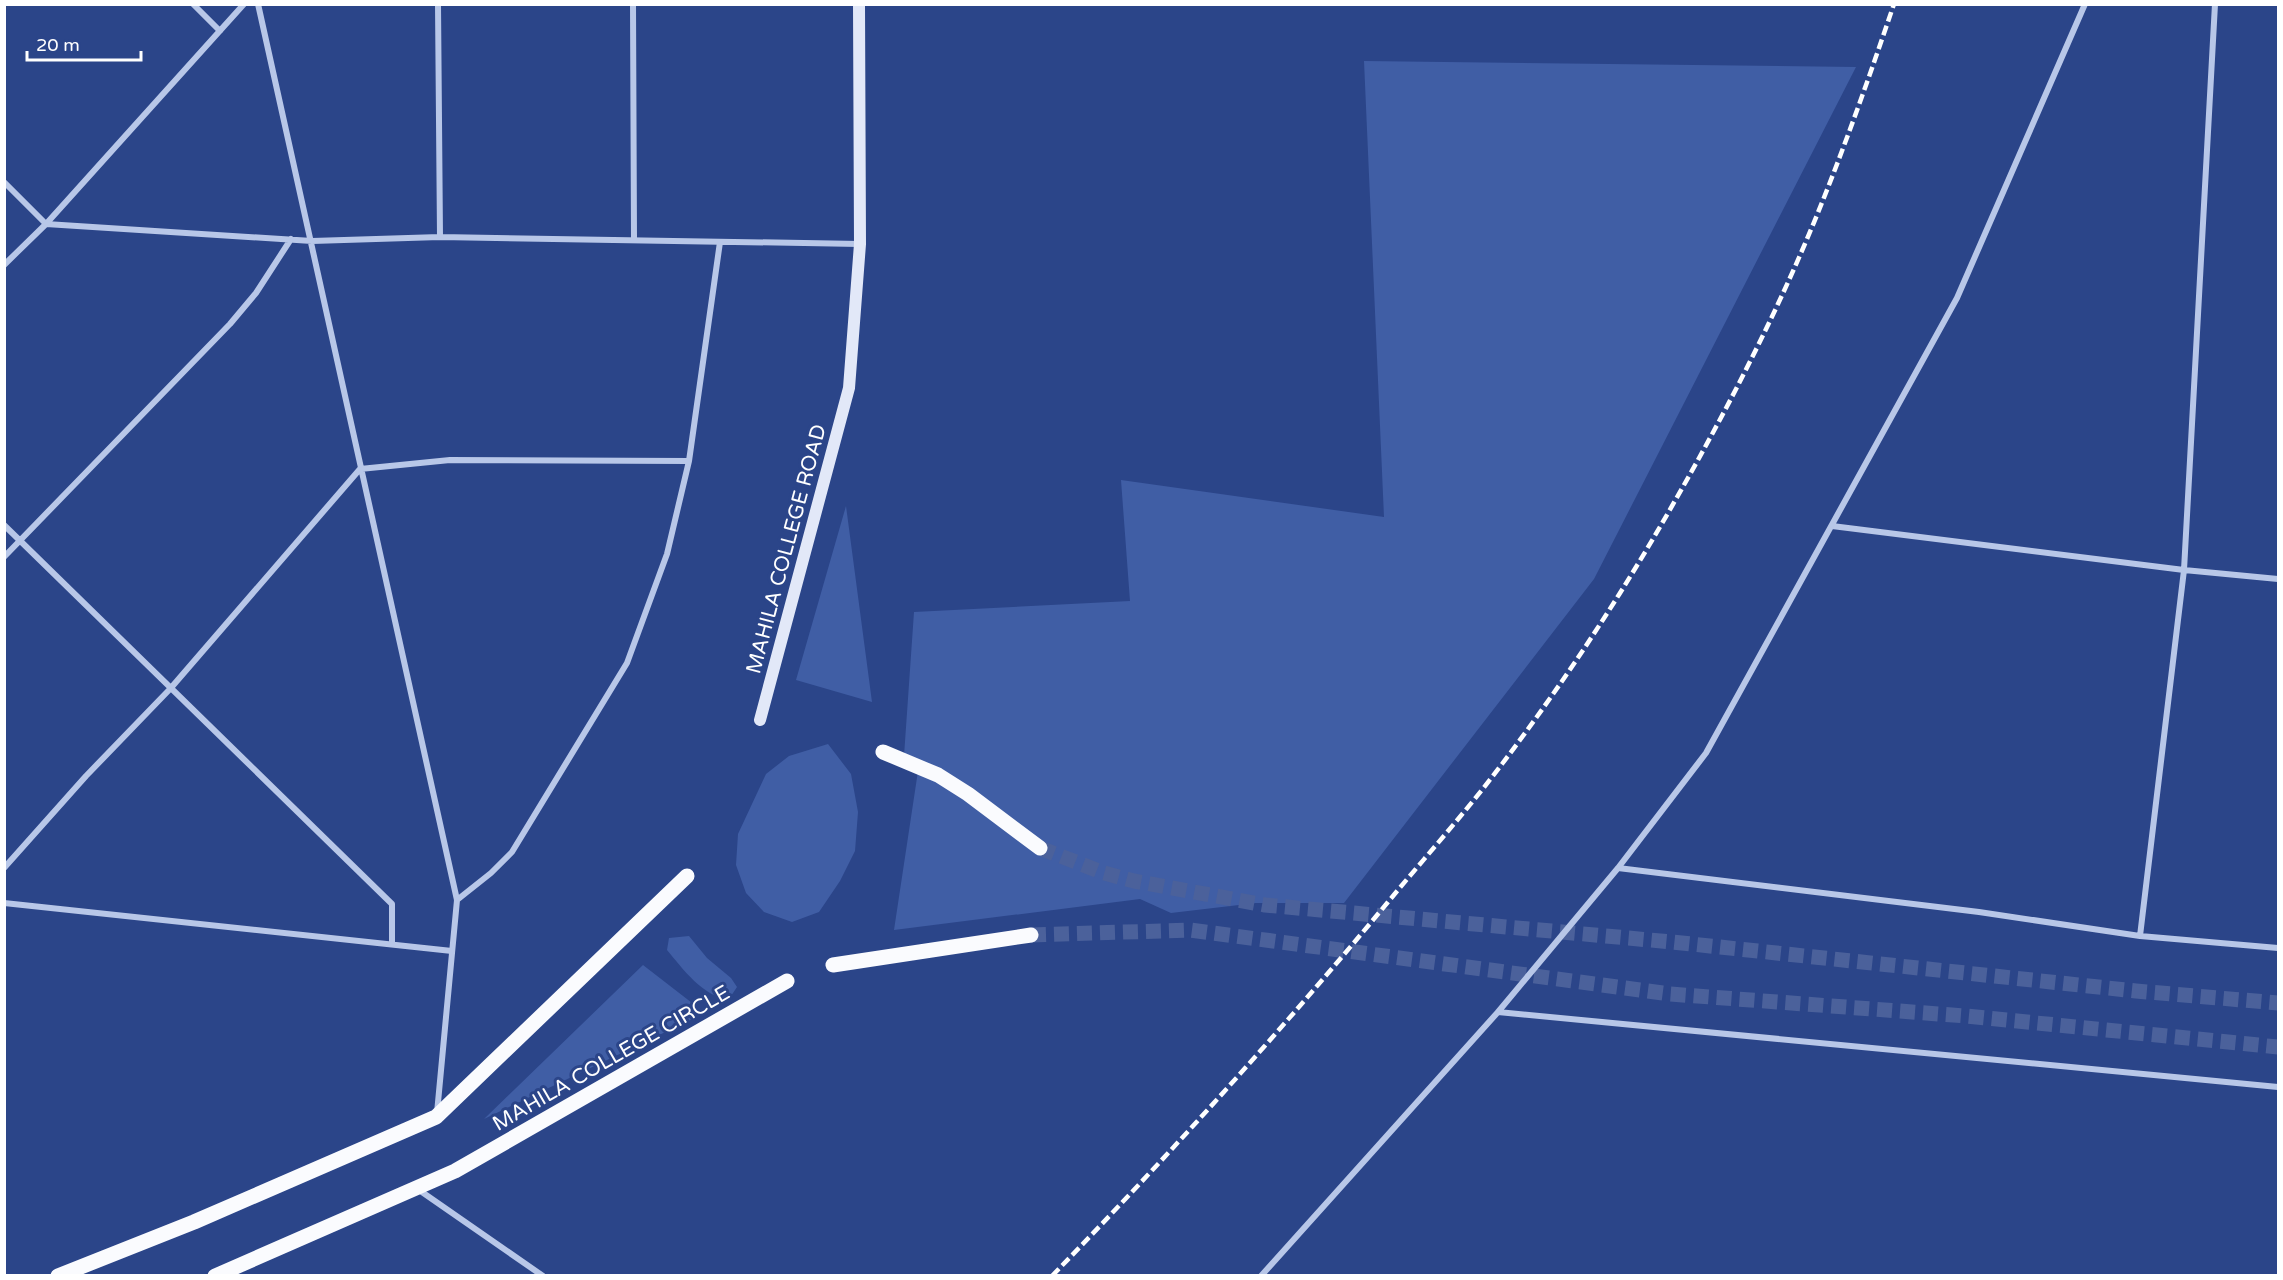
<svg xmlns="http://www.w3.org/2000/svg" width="2283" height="1280" viewBox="0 0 2283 1280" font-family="'Varela Round',sans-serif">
<rect width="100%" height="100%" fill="#2b4589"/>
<path fill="#405ea5" d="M1364,61L1856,67L1594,579L1344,903H1256L1171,913L1140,899L894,930L918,771L904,756L914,612L1130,601L1121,480L1384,517Z
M846,506L872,702L796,680Z
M828,744L851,774L858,812L855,851L840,881L819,912L792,922L764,912L746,893L736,865L738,834L766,774L789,756Z
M689,936L707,958L731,978L737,987L729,999C704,998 682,968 667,950L669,938Z
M643,965L705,1013L484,1119Z"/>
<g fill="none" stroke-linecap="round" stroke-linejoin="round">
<path stroke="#4b619b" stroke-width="15" stroke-dasharray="15 8" stroke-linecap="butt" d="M1040,848L1104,873L1134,881L1265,905L1672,942L2136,991L2278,1003
M1031,935L1190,930L1670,994L1966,1016L2278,1047"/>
<path stroke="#b8c7e8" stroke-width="6" d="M193,4L220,31
M258,4L457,900L437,1113
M438,4L440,237
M633,4L634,240
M4,182L46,224L312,241L440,237L860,244
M4,265L46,224L244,4
M689,461L720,242
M4,525L392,904V944
M1832,526L2184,570L2278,579
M4,557L230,324L256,293L291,239
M4,868L86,776L170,689L360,469L450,460L689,461L667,554L627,663L512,852L491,873L457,900
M1618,868L1979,912L2140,936L2278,948
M4,903L452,951
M2140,936L2184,570L2215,4
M1498,1012L2278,1087
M419,1190L543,1276
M1261,1276L1498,1012L1618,868L1706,753L1957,298L2085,4"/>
<path stroke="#e2e8f8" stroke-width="12" d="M760,720L849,388L860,244L859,4"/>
<path stroke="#fafbfe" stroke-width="15" d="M883,752L938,775L968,794L1040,848
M833,965L1031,935
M58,1276L194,1222L436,1117L687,876
M215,1276L455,1171L787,981"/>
<path stroke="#fff" stroke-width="4.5" stroke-dasharray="10 4.5" stroke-linecap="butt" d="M1052,1276C1169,1155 1281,1031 1388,902C1426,856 1466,812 1502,764C1565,681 1624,591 1676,499C1728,408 1777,313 1817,215C1845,146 1870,75 1894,4"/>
</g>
<g text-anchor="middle" stroke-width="6" stroke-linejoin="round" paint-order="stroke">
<g font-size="21" fill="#fff" stroke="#2b4589">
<text transform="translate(786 549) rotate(-75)" y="7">MAHILA COLLEGE ROAD</text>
<text transform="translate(611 1058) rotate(-30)" y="7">MAHILA COLLEGE CIRCLE</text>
</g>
</g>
<rect width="2283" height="1280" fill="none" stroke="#ffffff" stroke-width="12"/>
<path d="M27 51v9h114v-9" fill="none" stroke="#ffffff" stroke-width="3"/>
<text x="36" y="51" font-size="18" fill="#ffffff" stroke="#2b4589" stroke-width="4.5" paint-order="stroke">20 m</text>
</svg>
